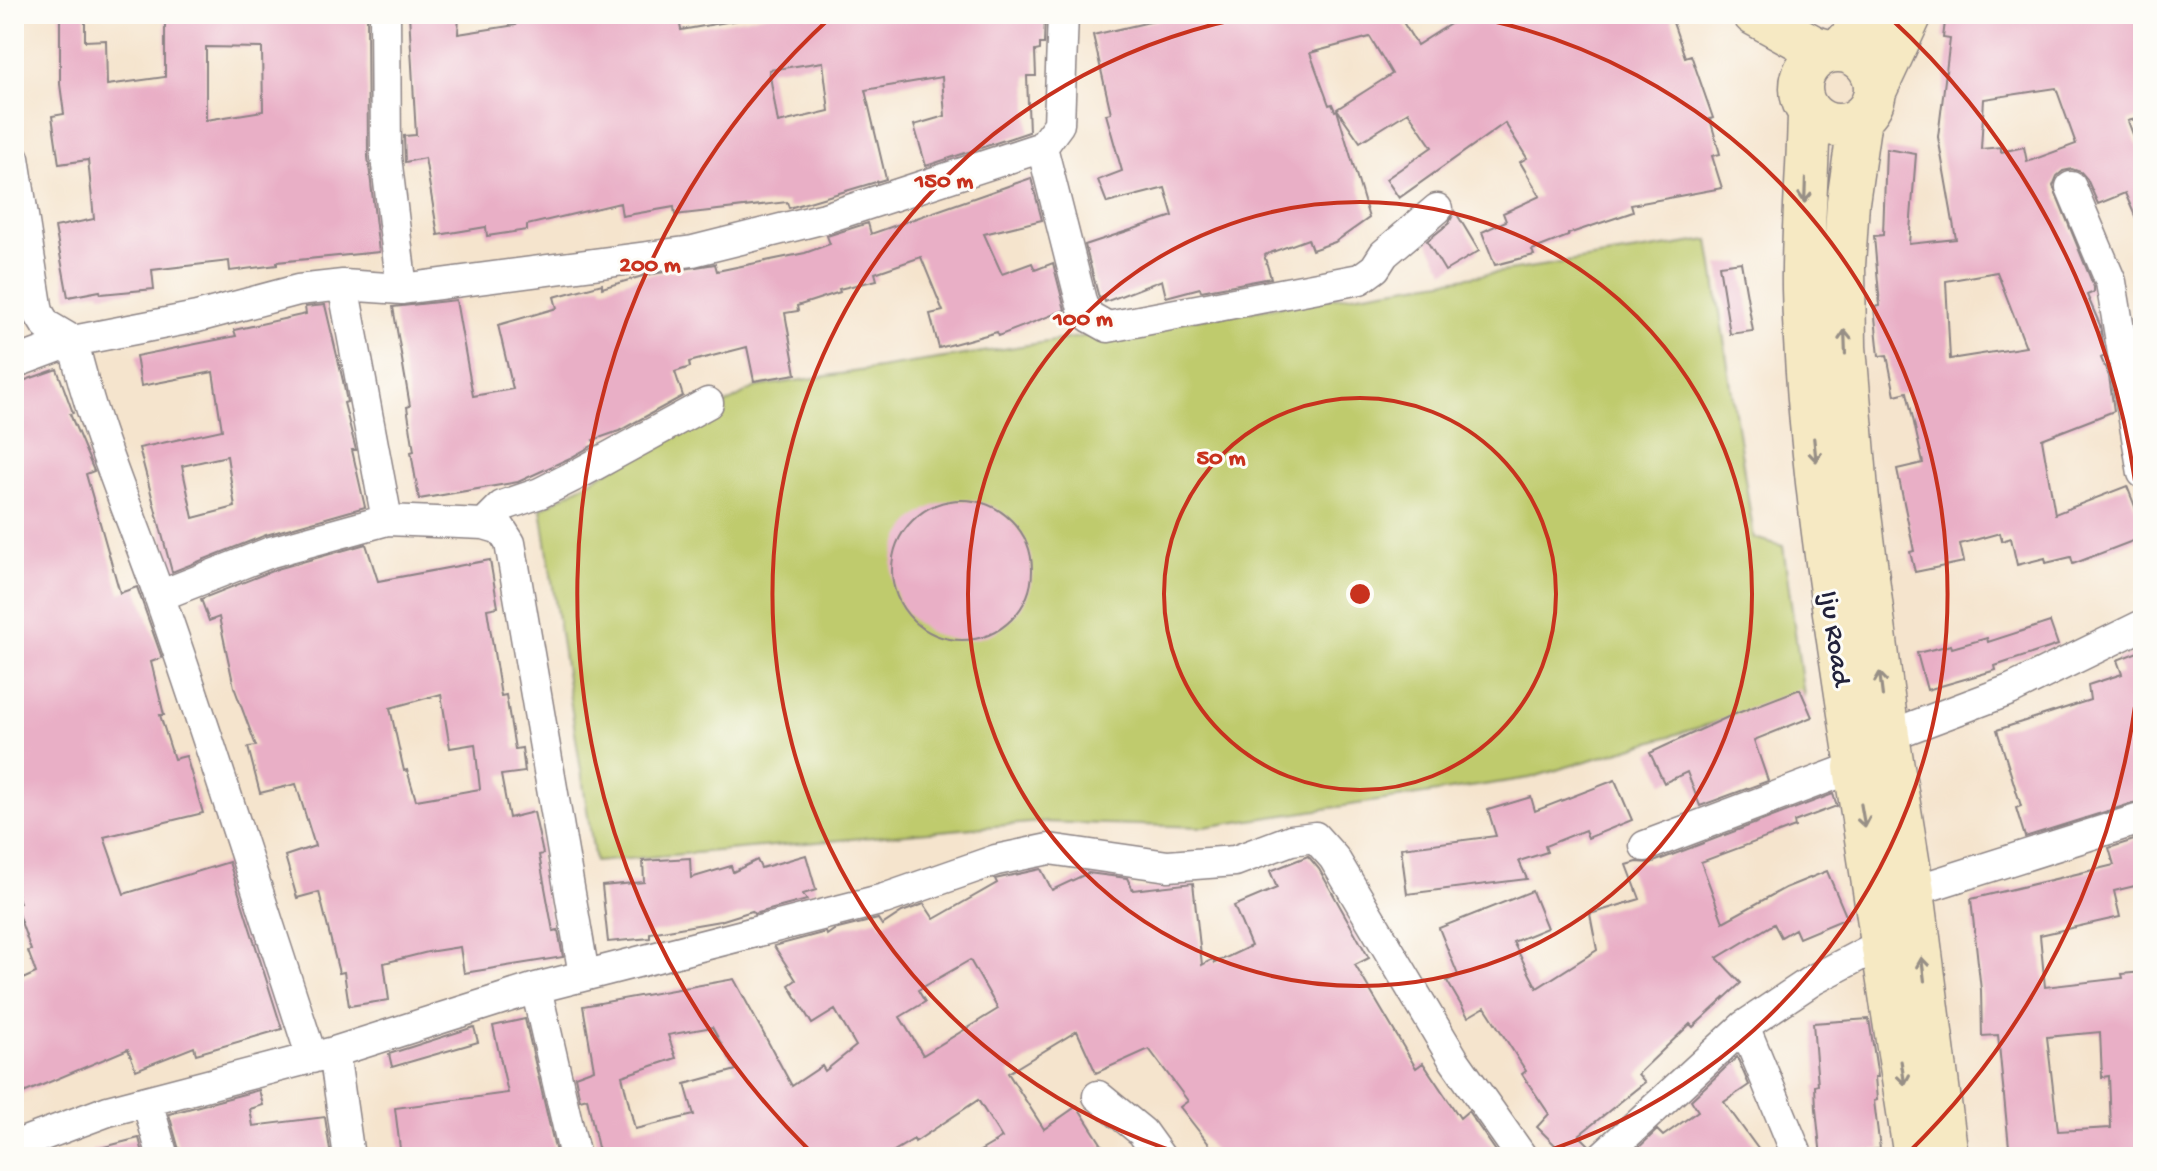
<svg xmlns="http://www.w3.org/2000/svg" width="2157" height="1171" viewBox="0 0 2157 1171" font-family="'Gochi Hand',sans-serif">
<rect width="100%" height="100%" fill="#fdfcf7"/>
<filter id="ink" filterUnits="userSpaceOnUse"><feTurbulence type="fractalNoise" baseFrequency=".0125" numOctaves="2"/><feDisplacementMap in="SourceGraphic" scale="16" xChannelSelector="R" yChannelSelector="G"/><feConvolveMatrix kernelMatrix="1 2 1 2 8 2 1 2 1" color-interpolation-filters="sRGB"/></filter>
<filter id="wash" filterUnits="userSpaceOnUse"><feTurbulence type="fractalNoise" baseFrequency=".006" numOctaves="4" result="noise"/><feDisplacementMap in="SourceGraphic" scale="32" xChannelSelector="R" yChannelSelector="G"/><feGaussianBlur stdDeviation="1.8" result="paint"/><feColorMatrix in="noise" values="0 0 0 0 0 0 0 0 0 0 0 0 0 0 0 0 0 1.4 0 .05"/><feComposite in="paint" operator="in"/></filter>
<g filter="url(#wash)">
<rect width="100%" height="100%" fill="#f5e4cd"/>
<path fill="#bfcb6d" stroke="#707654" stroke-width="2" d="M1709,240L1754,538L1783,546L1804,696L1530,778L1204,827L1041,822L595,862L541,509L756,387Z"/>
<g id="blocks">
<path fill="#e9afc6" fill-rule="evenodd" d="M60,14H85V41L106,40L107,85L165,77V14H367L368,157L379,252L277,262V265L230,271L229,261L152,270L154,289L101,294L100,291L68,297L55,227L94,219L88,160L59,164L52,116L64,114L60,84ZM206,47L262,48L263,111L206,120Z
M409,14H459L458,34L516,25L514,14H678L681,30L772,14H808V17L830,14H1045L1044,44H1040V50L1035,51L1036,76H1027L1029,132L926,166L914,125L945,116L942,77L865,90L886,179L789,208L787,202L675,215L674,207L622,216L620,203L527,225V230L487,236L486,227L438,235L425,158L405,162L404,136L416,135ZM823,62L829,111L778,123L769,70Z
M1205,14H1398L1417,45L1455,21L1450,14H1670L1685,57L1691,55L1713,118L1710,119L1720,154L1712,156L1722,188L1631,205L1633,212L1568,234V236L1532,250L1534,255L1495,265L1482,232L1506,221L1503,213L1540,196L1520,162L1527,158L1505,123L1399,198L1386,179L1432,147L1408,112L1360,142L1337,109L1392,74L1370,37L1310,53L1329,105L1332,104L1335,111L1337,110L1369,218L1335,242L1312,250L1308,239L1264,255L1271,278L1201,291L1200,288L1166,297L1162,280L1105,302L1103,296L1099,298L1085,245L1173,216L1165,188L1107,203L1098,180L1122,171L1106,114L1111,113L1093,35L1163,19L1206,17Z
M1946,14H2143V117L2128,121L2143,161V234L2125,193L2098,204L2087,179L2081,172L2072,169L2063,171L2057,176L2053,186L2094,287V292L2087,295L2100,325L2105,356L2101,358L2109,376L2114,411L2042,439L2055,514L2127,486L2143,527V537L2073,564L2071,557L2046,563L2045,558L2017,565L2011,538L2002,541L2000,533L1960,544L1964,562L1915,572L1910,552L1914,551L1897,469L1923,463L1907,392L1895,395L1887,355L1879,356L1874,307L1880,306L1874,236L1883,235L1886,149L1916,154L1909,244L1956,239L1938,137L1950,39L1943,38ZM2056,88L2076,144L2027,162L2024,147L2001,152V147L1981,149L1984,99ZM1997,272L2026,347L1950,359L1946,281Z
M1031,178L1042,220L984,234L1002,274L1032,263L1035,270L1053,263L1065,310L998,336L997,332L939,348L930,314L943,311L921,257L875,273L877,280L839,289L840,292L797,306L798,311L785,313L796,374L754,381L747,347L689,362L690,367L675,372L683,396L619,431L593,440L595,444L570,458L518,482L419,499L411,452L414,451L407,407L410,406L393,307L456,300L473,396L513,389L498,325L557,308L554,297L602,284V288L646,275L715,264L717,271L805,253L830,244L827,236L868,223L871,234Z
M1455,211L1479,251L1445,271L1427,241L1449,223Z
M1741,262L1753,331L1730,334L1719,265Z
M325,305L343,381L347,402L344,403L356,450H352L365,507L266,535L172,572L139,448L222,430L213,372L141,386L136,356L236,336L234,330L306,314L305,307ZM227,456L235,507L193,518L182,466Z
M57,369L73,413L70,414L94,471L86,474L120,593L137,587L162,658L151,662L164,715H160L174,759L186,756L203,813L104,837L124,894L229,862L282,1029L196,1054L194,1047L136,1070L128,1049L14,1097V983L36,973L28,951L31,950L15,905L20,903L14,885V384Z
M892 570a70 70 0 1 1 140 0a70 70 0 1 1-140 0Z
M366,544L378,581L490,560L498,607L487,609L501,696L506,695L515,749L522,748L525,772L501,775L509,818L534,812L543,854L539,855L553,931L558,930L563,957L464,973L460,947L428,952L384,963L389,1000L349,1006L344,972L339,973L319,892L297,898L285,856L315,846L296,784L260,793L248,747L256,746L234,687L219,617L209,621L201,599L277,569ZM441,694L450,748L475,744L480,789L416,800L407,770L404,771L390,708Z
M2050,622L2058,645L1995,666L1996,670L1927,690L1917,653L1951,645L1952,648L1987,638L1988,642Z
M2143,650V800L2025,837L2016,808L2021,806L1997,730L2090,700L2088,685L2122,674L2117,660Z
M1800,689L1812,717L1754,740L1768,781L1700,806L1687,772L1664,783L1650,753L1730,716Z
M1615,780L1632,820L1588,838L1585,830L1545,846L1547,852L1519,861L1527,879L1407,894L1401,848L1496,836L1488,810L1531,797L1535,811Z
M1833,794L1837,806L1794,822L1795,827L1701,862L1723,922L1785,888L1827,871L1847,918L1799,938L1795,929L1781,937L1774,924L1717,958L1741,983L1693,1027L1690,1024L1638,1074L1645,1082L1579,1135L1589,1145L1584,1157H1567L1537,1127L1549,1114L1522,1074L1526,1071L1485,1007L1468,1017L1447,981L1458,975L1439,928L1532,891L1547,928L1513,942L1537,988L1597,950L1590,914L1640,899L1627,865L1637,862L1651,863Z
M2143,837V884L2114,891L2120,917L2040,935L2045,987L2123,978L2122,974L2143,972V1157H2010L1998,1035L1982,1036L1981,990L1971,899L2114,865L2109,848ZM2100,1032L2102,1077L2109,1076L2111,1128L2058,1131L2047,1037Z
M806,855L816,890L803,894L807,900L754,914L752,911L720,921L650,933V938L608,942L602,886L644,882L643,861L690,858L691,878L731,866L733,872L757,860L761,868Z
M1308,856L1319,869L1369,958L1355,965L1416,1068L1423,1063L1460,1118L1468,1111L1500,1157H1219L1180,1107L1188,1101L1149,1049L1096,1073L1077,1031L1008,1073L1044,1129L1077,1106L1104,1148L1090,1157H970L1002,1138L978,1100L915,1142L914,1139L884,1157H600L587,1098L580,1100L575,1076L594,1069L583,1006L734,979L792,1086L822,1066L825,1071L856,1046L835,1010L812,1024L789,985L796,980L774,946L826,932L827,935L834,930L878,919L882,925L902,912L924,904L934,919L997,883L995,879L1041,869L1052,890L1088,873L1127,878L1133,890L1193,883L1202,965L1213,959L1215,963L1251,946L1234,906L1277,888L1270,871ZM970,960L998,1009L923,1055L900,1017L925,1002L918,990ZM712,1027L736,1070L685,1084L694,1115L635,1129L622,1076L676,1058L668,1035Z
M525,1019L557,1157H401L395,1108L508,1093L493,1026Z
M1869,1019L1878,1077H1875L1877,1100L1874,1101L1880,1149L1864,1151V1157H1821L1816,1109L1815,1086L1818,1085L1813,1023Z
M474,1027L478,1042L392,1067L389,1054Z
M1737,1057L1749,1085L1724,1102L1764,1157H1629L1657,1130L1663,1136L1698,1111L1691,1100Z
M259,1090L263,1105L250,1109L253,1126L325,1117L331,1157H181L169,1114Z
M139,1138L144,1157H93L92,1150Z"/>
</g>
</g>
<g filter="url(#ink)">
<use href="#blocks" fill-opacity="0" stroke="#8c8384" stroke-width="2"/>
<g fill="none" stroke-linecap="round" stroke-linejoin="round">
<defs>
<path id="street" d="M385,14L386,157L402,289
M1042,147L1082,305L1090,317L1108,327L1360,279L1375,268L1384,254L1437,209
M14,158L38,312L46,325L73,341C93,430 130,512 160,598C213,751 262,905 312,1058
M2071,187L2111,282L2143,473
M343,285L387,520
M14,363L73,341L197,317L298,290L343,285L402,289L693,251L825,218L1042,147L1059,124L1063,14
M484,524L502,506L540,493L578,474L708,403
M159,596L271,552L387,520L484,524L501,529L510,543L584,975
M1888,736L2010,690L2143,625
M1645,846L1855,767
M1913,891L2143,818
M536,988L575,1157
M1744,1026L1798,1157
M334,1052L536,988L884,899L996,860L1049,849L1168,866L1235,861L1291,840L1315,837L1334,858L1454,1060L1522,1157
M1098,1096L1142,1132L1160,1157
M147,1101L163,1157
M14,1146L108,1111L334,1052L349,1157
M1602,1157L1744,1026L1813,980L1883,943"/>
<path id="secondary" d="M1754,14L1814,47L1829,51
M1840,50L1872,14
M1801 88a37 37 0 1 1 74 0a37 37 0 1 1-74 0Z
M1876,89L1911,14
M1809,113C1808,171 1802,230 1803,289C1807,449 1833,609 1857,766L1855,767L1915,1157
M1860,118L1848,202L1844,266L1845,347L1857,491L1888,736L1913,891L1947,1157"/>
</defs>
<use href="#street" stroke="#8c8384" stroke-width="33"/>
<use href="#secondary" stroke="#8c8384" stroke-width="45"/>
<use href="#street" stroke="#fff" stroke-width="30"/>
<use href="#secondary" stroke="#f6e9c3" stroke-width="42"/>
</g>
<defs><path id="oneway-shaft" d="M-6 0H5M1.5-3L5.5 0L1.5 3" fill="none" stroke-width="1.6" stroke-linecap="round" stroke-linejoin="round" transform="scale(2)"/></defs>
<g stroke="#978f86">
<use href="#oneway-shaft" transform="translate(1805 191) rotate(92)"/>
<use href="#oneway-shaft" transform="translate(1845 342) rotate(-92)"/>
<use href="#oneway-shaft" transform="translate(1815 450) rotate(84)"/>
<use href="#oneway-shaft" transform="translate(1881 684) rotate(-97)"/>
<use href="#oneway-shaft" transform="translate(1863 816) rotate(80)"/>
<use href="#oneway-shaft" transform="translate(1923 969) rotate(-97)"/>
<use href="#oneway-shaft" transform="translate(1903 1073) rotate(81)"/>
</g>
</g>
<g fill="none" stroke="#c8321e" stroke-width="4">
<circle cx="1360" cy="594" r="196"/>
<circle cx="1360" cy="594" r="392"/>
<path d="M1188 1156A588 588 0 0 1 1263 14M1457 14A588 588 0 0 1 1532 1156"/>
<path d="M2143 601A783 783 0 0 1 1909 1152M811 1152A783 783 0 0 1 831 17M1889 17A783 783 0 0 1 2143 587"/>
</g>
<g text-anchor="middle" stroke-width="6" stroke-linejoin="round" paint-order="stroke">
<g font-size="28" fill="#22223b" stroke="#fdfcf7">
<text transform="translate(1838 638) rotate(82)" y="10">Iju Road</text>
</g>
</g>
<circle cx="1360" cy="594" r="12" fill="#c8321e" stroke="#fdfcf7" stroke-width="4"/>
<g font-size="24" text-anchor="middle" font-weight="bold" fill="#c8321e" stroke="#fdfcf7" stroke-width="6" stroke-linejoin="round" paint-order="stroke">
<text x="944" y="187">150 m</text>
<text x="650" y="271">200 m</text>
<text x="1083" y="325">100 m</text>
<text x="1221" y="464">50 m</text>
</g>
<rect width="2157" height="1171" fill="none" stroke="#fdfcf7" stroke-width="48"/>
</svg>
